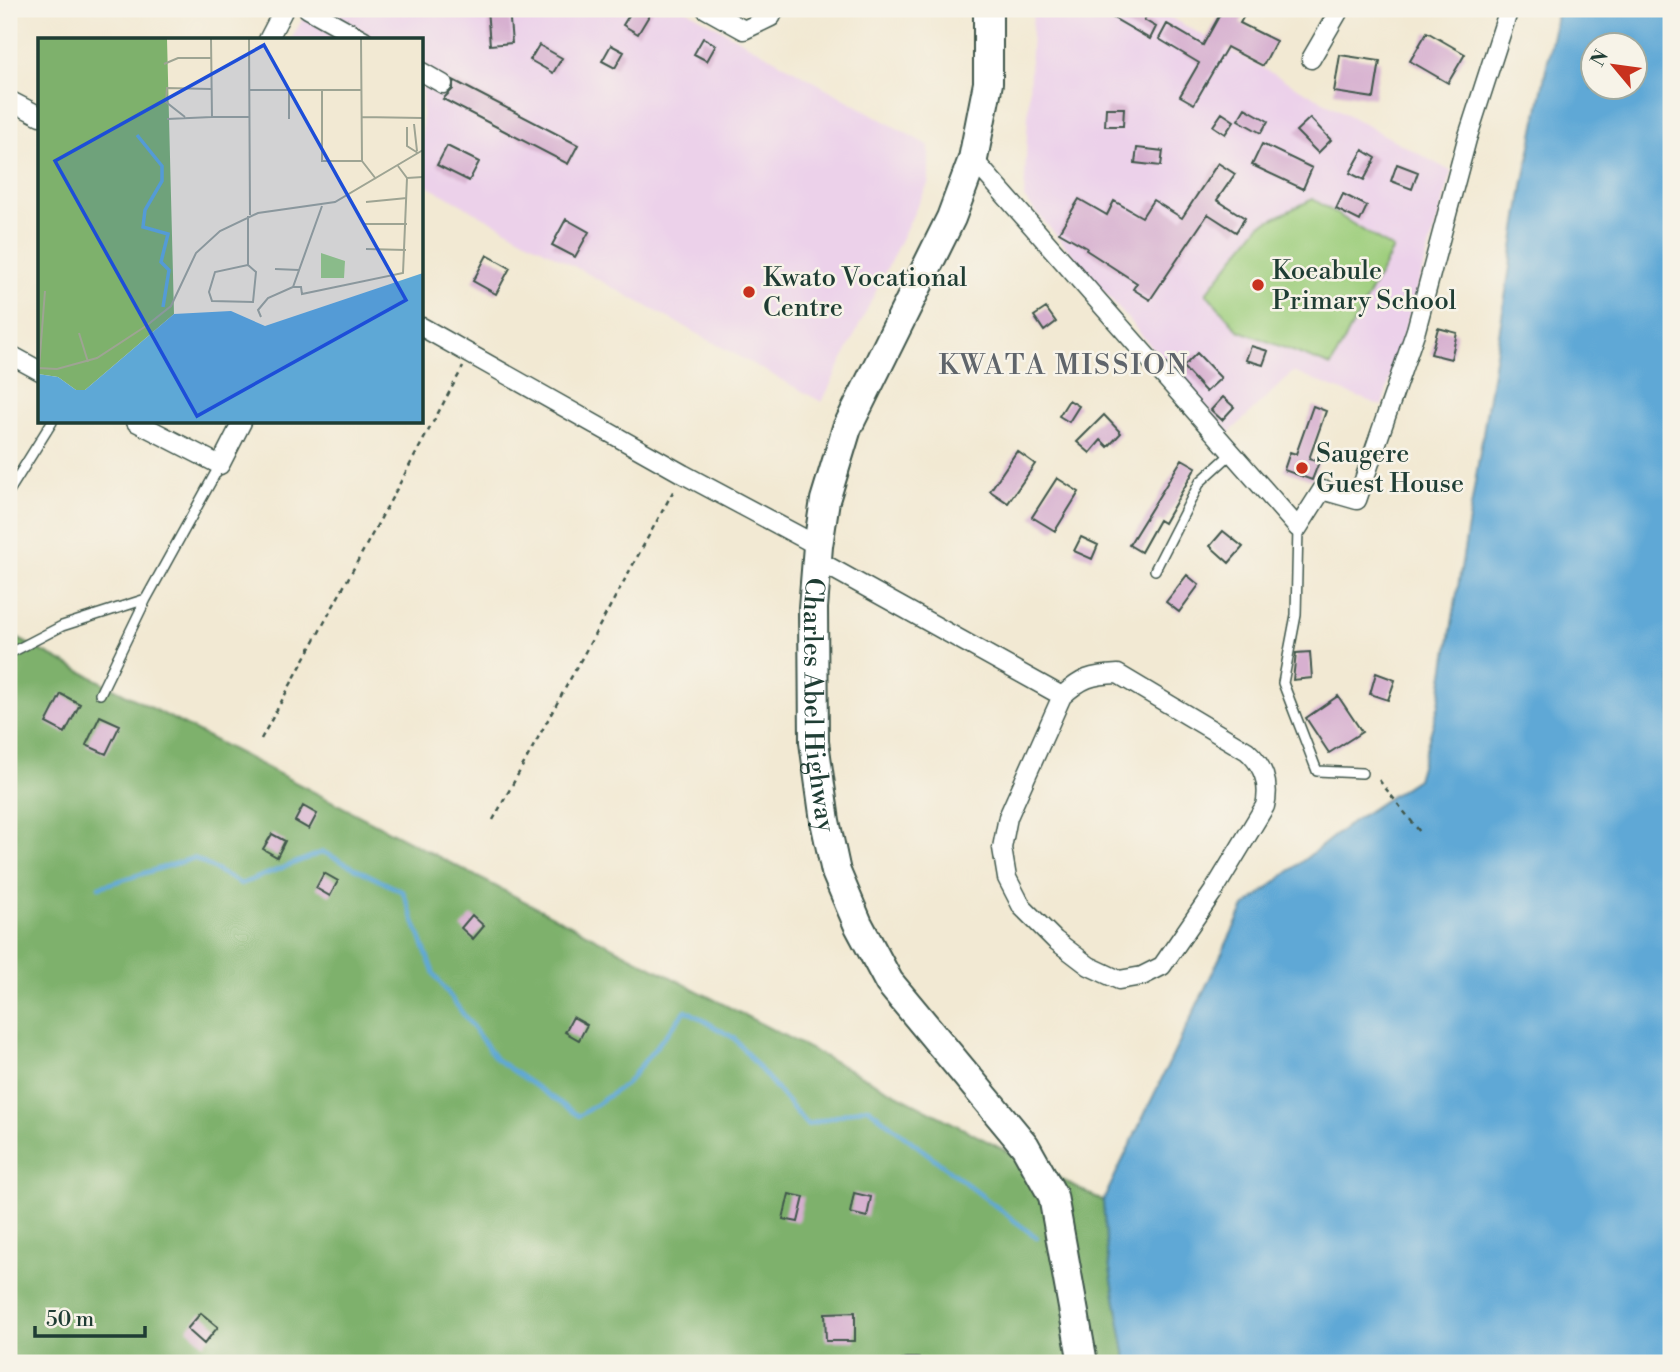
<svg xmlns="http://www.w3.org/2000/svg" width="1680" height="1372" viewBox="0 0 1680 1372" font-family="'Libre Bodoni',serif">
<rect width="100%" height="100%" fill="#f7f3e8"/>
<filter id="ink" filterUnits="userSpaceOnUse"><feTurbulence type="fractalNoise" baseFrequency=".0143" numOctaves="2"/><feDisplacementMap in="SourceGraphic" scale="14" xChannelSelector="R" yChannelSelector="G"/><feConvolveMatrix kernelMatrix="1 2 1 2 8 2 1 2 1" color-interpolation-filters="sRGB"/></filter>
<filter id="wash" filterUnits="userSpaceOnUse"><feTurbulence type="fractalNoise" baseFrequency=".00686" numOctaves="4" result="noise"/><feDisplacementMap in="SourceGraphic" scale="28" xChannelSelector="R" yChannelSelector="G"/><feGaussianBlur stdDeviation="1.57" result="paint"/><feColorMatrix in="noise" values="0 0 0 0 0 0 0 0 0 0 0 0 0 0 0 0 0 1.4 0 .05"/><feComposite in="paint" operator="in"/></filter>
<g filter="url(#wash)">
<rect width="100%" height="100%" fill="#f2e9d3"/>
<path fill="#ecd1ea" d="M308,9H685L929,146V182L822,402L422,183V40H291Z
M1033,9H1155L1452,172L1382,406L1293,372L1227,435L1024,198Z"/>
<path fill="#9ece7d" stroke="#5e8658" stroke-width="2" d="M1313,199L1393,249L1331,366L1238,330L1206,293L1260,225Z"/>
<path fill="#7eb16c" stroke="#4e7750" stroke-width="2" d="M9,634L1103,1201L1107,1252L1127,1363H9Z"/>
<path fill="#5ea8d6" stroke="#3e7285" stroke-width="2" fill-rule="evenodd" d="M1558,9H1671V1363H1127L1107,1252L1103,1201L1244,907L1352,822L1417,779L1439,704L1524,181ZM1592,46H1634V88H1592Z"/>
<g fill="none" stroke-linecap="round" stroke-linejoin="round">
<path stroke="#5ea8d6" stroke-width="4.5" d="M99,887L194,858L241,884L323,852L403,892L434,974L496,1059L579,1116L626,1084L686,1010L734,1038L807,1125L867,1107L1037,1238"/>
</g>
<g id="blocks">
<path fill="#d7b0d0" d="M487,9H509L512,43L490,45Z
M633,9H653L638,34L623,25Z
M1098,9H1136L1147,15L1144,20L1156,27L1150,39Z
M1223,9H1234L1245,14L1240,23L1276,41L1263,66L1227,47L1194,104L1180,96L1199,63L1159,39L1167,24L1203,45Z
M1427,32L1465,54L1448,83L1410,61Z
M703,38L716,45L707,61L694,54Z
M539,45L562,58L553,73L530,60Z
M611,45L624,52L615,68L602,61Z
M1340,55L1380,61L1374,98L1334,92Z
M453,80L578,145L568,164L443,99L453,89Z
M1106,108H1124L1123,126H1105Z
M1245,108L1268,121L1261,133L1238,120Z
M1222,113L1234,121L1225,134L1213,126Z
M1310,118L1331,140L1318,153L1296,131Z
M1262,144L1312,168L1303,189L1252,165Z
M447,146L479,162L469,181L437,165Z
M1137,148L1163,151L1161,166L1135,163Z
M1363,150L1376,158L1364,180L1350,173Z
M1218,163L1235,174L1217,200L1245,218L1236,232L1208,214L1150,300L1133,289L1137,283L1086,250L1087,248L1059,232L1079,199L1107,215L1114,201L1142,217L1153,200L1182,218Z
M1397,164L1418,172L1412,189L1391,181Z
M1343,194L1367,206L1360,221L1336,209Z
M566,219L589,232L575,257L552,245Z
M487,255L510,268L496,294L473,281Z
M1046,308L1056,322L1044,331L1034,316Z
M1438,328L1457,333L1451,359L1431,354Z
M1251,346L1268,351L1263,365L1246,360Z
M1197,353L1221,378L1206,392L1183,367Z
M1223,397L1234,407L1222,420L1211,410Z
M1069,400L1079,406L1069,422L1059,416Z
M1313,406L1326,411L1309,459L1319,462L1312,480L1284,470L1290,452L1296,454Z
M1104,415L1121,433L1108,447L1101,440L1090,453L1077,442Z
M1017,451L1035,464L1008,503L990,491Z
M1182,459L1196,467L1164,523L1159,520L1141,552L1129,545Z
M1057,478L1079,492L1055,531L1032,517Z
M1223,531L1243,547L1229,563L1210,546Z
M1081,537L1098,545L1092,559L1074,551Z
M1187,575L1199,585L1179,612L1166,602Z
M1310,652L1312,678L1293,680L1296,653Z
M1376,673L1395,680L1388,700L1370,694Z
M61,694L80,704L65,733L46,723Z
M1338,696L1362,732L1329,753L1306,718Z
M100,716L120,725L106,754L86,745Z
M303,806L317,814L309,829L295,821Z
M272,834L285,841L277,857L263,849Z
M324,873L338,881L330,896L316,888Z
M472,915L484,926L473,939L461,928Z
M573,1017L587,1025L579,1040L565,1032Z
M854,1193L871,1197L867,1217L850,1213Z
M789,1194L804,1197L798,1222L783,1219Z
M855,1312V1341H826L825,1313Z
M201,1313L218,1327L204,1344L187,1329Z"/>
</g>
</g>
<g filter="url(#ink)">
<use href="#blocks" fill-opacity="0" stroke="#3f574c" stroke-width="2"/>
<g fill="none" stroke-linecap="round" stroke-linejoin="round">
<defs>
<path id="service" d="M9,491L52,422
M1298,528L1296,615L1283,683L1317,771L1362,773
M1155,570L1200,482L1232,453
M9,648L14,651L62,626L146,599
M100,694L146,599L220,465
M906,1363H917"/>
<path id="minor" d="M308,9L364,40
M706,9L744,30L771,17L775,9
M268,40L284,9
M1311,59L1340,9
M422,72L443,84
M9,100L40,116
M973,159L1298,528L1322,490L1357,500L1416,330L1467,139L1509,9
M422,327L683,474L818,546
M9,354L40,371
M136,422L220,465L242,422
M817,560L1062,696L1008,817L1002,848L1007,878L1022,907L1055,940L1089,966L1119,980L1142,976L1162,966L1213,892L1265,806C1270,784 1264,766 1247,751L1118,674C1091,675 1082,678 1062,696"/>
<g id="primary">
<path id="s1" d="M988,9V83L973,159L951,218L847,428L825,500L818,546L813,608L814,742L825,821L836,872L858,924L889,982L1025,1146L1053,1196L1083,1363"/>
</g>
</defs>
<use href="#service" stroke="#3f574c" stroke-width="12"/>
<use href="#minor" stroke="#3f574c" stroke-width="21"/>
<use href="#primary" stroke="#3f574c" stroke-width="32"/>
<path stroke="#3f574c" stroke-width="2.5" stroke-dasharray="5 5" stroke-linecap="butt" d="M261,739L463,367
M1379,780L1420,832
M493,820L675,488"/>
<use href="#service" stroke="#fff" stroke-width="9"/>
<use href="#minor" stroke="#fff" stroke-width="18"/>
<use href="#primary" stroke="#fff" stroke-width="28"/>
</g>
</g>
<g fill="#c8321e" stroke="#f7f3e8" stroke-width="2.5">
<circle cx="1258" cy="285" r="7"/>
<circle cx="749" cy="292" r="7"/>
<circle cx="1302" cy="468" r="7"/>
</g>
<g text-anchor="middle" stroke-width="5" stroke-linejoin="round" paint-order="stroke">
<g font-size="26" fill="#1f3d34" stroke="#f7f3e8" text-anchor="start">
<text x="1272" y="279">Koeabule<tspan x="1272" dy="30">Primary School</tspan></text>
<text x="763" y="286">Kwato Vocational<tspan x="763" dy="30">Centre</tspan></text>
<text x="1316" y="462">Saugere<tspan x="1316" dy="30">Guest House</tspan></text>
</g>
<g font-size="26" fill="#1f3d34" stroke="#f7f3e8">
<text dy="9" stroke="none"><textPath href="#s1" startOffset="730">Charles Abel Highway</textPath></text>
</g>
<g font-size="28" letter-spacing="2" fill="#5f656b" stroke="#f7f3e8">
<text x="1064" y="374">KWATA MISSION</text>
</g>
</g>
<g transform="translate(38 38)">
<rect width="385" height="385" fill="#f2e9d3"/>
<path d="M283,215L307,223L306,240H283Z" fill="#9ece7d"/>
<path d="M0,1H129L136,276L47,352H38L20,339L0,336Z" fill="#7eb16c"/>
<path d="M385,235V384H0V336L20,339L38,352H47L136,276L193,273L227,288Z" fill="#5ea8d6"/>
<path fill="none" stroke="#5ea8d6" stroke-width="3.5" d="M99,97L124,128V143L107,172L105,189L130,196L123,224L131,232L125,269"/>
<path fill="none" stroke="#9ea493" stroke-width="2" d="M173,1L174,79H212M211,1L212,177M323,1L324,123L338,141M126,26L140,20H173M212,52H323M284,52V123H324M147,79L128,64L129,50L173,51M323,79L385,80M129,81L174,79M251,81V51M376,86L379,113M369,89V108L380,115M360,128L369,140L385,139M328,164L369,160M210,178V227L177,234L171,254L174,263L215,264L218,234L210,227M327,186H369M328,211L368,212M237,231L261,232M255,249H263L264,256L365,235L369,140M89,253L108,288M223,279L220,272L230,260L255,249L284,168M41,295L50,324M0,330L19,331L59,320L108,288L133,268L158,215L182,193L220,175L297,164L385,112M1,330L7,253"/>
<path fill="#1d4ed8" fill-opacity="0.15" stroke="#1d4ed8" stroke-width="3.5" d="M226,7L368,262L159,378L17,123Z"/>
<rect width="385" height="385" fill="none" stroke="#1f3d34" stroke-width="3.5"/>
</g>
<rect width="1680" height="1372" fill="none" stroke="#f7f3e8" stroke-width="35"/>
<g transform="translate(1614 66) rotate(299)"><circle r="33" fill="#f7f3e8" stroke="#a1aaa0" stroke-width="2"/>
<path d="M0-5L12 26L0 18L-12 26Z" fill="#c8321e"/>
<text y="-10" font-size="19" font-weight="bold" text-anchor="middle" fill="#1f3d34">N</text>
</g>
<path d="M35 1326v10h110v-10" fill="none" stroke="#1f3d34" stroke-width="3.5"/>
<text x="46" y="1326" font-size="21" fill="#1f3d34" stroke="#f7f3e8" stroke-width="5" paint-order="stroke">50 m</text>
</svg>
